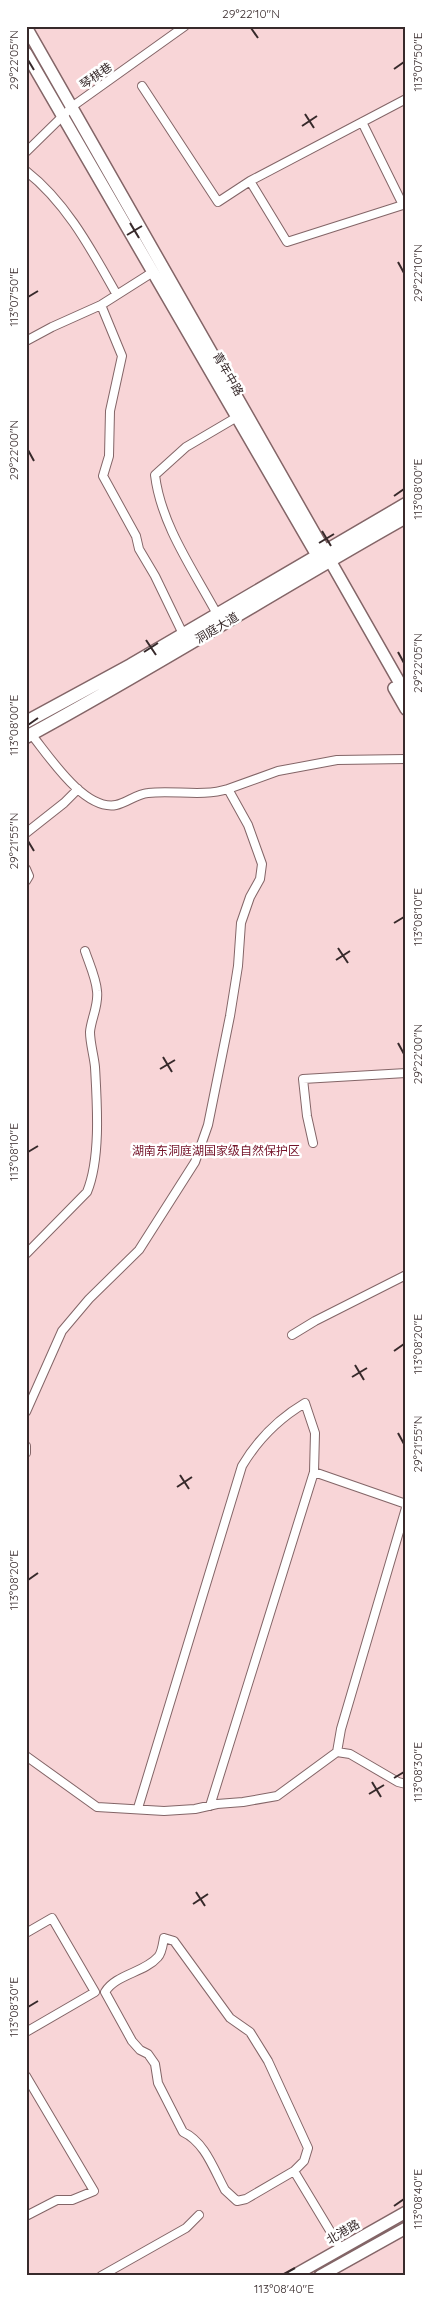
<svg xmlns="http://www.w3.org/2000/svg" width="432" height="2302" viewBox="0 0 432 2302" font-family="Quicksand,'Noto Sans SC',sans-serif">
<rect width="100%" height="100%" fill="#fef7f7"/>
<path fill="#f8d5d7" d="M26,26H406V2276H26Z"/>
<g fill="none" stroke-linecap="round" stroke-linejoin="round">
<defs>
<path id="minor" d="M142,86L218,202L250,181L287,242L406,204
M362,122L403,205
M26,152L73,106L185,26
M26,171C67,203 92,251 117,295
M250,181L406,99
M101,305L122,356L110,411L109,456L103,476L136,536L139,549L155,576L183,634
M26,341L52,327L101,305L153,272
M217,614C194,571 161,525 155,475L186,447L237,417
M31,734C49,756 84,811 116,805C127,803 136,794 148,793C175,790 202,797 228,789
M26,833L64,803L78,789
M26,869L29,876L26,881
M313,1143L307,1116L303,1079L406,1073
M26,1254L87,1192C101,1158 97,1103 95,1067C94,1056 90,1043 90,1032C91,1019 99,1005 97,991C96,978 89,963 85,951
M292,1335L315,1321L406,1275
M26,1412L62,1331L89,1299L139,1250L195,1162L208,1125L230,1016L238,966L241,923L250,897L260,879L262,864L248,825L228,789L278,771L337,760L406,759
M26,1446V1453
M337,1752L341,1729L406,1508
M26,1756L97,1807L164,1811L195,1809L217,1804L243,1802L277,1796L337,1752L350,1754L398,1782L406,1784
M210,1806L314,1472L406,1504
M138,1808L242,1466C258,1439 278,1419 305,1403L315,1433L314,1472
M26,1933L52,1918L95,1992L26,2032
M26,2076L94,2191L72,2200H57L26,2216
M294,2171L246,2199L237,2201L225,2190C214,2170 205,2142 183,2132L158,2083L155,2064L148,2054L140,2050L132,2041L105,1992C116,1974 144,1973 158,1957C162,1953 163,1943 164,1938L174,1941L230,2018L250,2032L268,2061L308,2148L304,2161L294,2171L341,2249
M101,2276L186,2228L199,2215"/>
<path id="secondary" d="M26,27L406,694
M26,53L322,564
M394,688L406,709
M293,2276L406,2212
M320,2276L406,2228"/>
<path id="primary" d="M26,722L131,665L406,504
M26,737C155,667 278,589 406,517"/>
</defs>
<use href="#minor" stroke="#836567" stroke-width="10"/>
<use href="#secondary" stroke="#836567" stroke-width="14"/>
<use href="#primary" stroke="#836567" stroke-width="15"/>
<use href="#minor" stroke="#fff" stroke-width="8"/>
<use href="#secondary" stroke="#fff" stroke-width="11"/>
<use href="#primary" stroke="#fff" stroke-width="12"/>
</g>
<path fill="none" stroke="#372a2b" stroke-width="2" d="M251,28L258,38M28,60L34,70M394,69L404,62M305,114L314,128M302,126L317,116M130,223L139,238M127,235L142,226M398,262L404,273M28,297L38,291M28,450L34,461M394,496L404,489M322,531L331,546M319,543L334,534M146,640L156,655M144,652L158,643M398,652L404,663M28,725L38,718M28,841L34,851M394,923L404,917M338,948L348,963M336,960L350,951M398,1043L404,1054M163,1057L172,1072M160,1069L175,1060M28,1152L38,1146M394,1351L404,1344M355,1365L364,1380M352,1377L367,1368M398,1433L404,1444M180,1475L189,1489M177,1487L192,1477M28,1580L38,1573M394,1778L404,1772M372,1782L381,1797M369,1794L384,1785M196,1892L205,1906M193,1904L208,1894M28,2007L38,2001M394,2206L404,2199M284,2274L295,2268"/>
<g text-anchor="middle" stroke-width="5" stroke-linejoin="round" paint-order="stroke">
<g font-size="12" fill="#372a2b" stroke="#fff">
<text transform="translate(96 76) rotate(-35)" y="4">琴棋巷</text>
<text transform="translate(228 374) rotate(60)" y="4">青年中路</text>
<text transform="translate(217 628) rotate(-31)" y="4">洞庭大道</text>
<text transform="translate(343 2232) rotate(-30)" y="4">北港路</text>
</g>
<g font-size="12" fill="#74142a" stroke="#fff">
<text x="216" y="1155">湖南东洞庭湖国家级自然保护区</text>
</g>
</g>
<rect width="432" height="2302" fill="none" stroke="#ffffff" stroke-width="55"/>
<rect x="28" y="28" width="376" height="2246" fill="none" stroke="#372a2b" stroke-width="2"/>
<g font-size="12" text-anchor="middle" fill="#372a2b">
<text x="251" y="18">29°22'10"N</text>
<text transform="translate(14 60) rotate(-90)" y="4">29°22'05"N</text>
<text transform="translate(418 62) rotate(-90)" y="4">113°07'50"E</text>
<text transform="translate(418 273) rotate(-90)" y="4">29°22'10"N</text>
<text transform="translate(14 297) rotate(-90)" y="4">113°07'50"E</text>
<text transform="translate(14 450) rotate(-90)" y="4">29°22'00"N</text>
<text transform="translate(418 489) rotate(-90)" y="4">113°08'00"E</text>
<text transform="translate(418 663) rotate(-90)" y="4">29°22'05"N</text>
<text transform="translate(14 725) rotate(-90)" y="4">113°08'00"E</text>
<text transform="translate(14 841) rotate(-90)" y="4">29°21'55"N</text>
<text transform="translate(418 917) rotate(-90)" y="4">113°08'10"E</text>
<text transform="translate(418 1054) rotate(-90)" y="4">29°22'00"N</text>
<text transform="translate(14 1152) rotate(-90)" y="4">113°08'10"E</text>
<text transform="translate(418 1344) rotate(-90)" y="4">113°08'20"E</text>
<text transform="translate(418 1444) rotate(-90)" y="4">29°21'55"N</text>
<text transform="translate(14 1580) rotate(-90)" y="4">113°08'20"E</text>
<text transform="translate(418 1772) rotate(-90)" y="4">113°08'30"E</text>
<text transform="translate(14 2007) rotate(-90)" y="4">113°08'30"E</text>
<text transform="translate(418 2199) rotate(-90)" y="4">113°08'40"E</text>
<text x="284" y="2293">113°08'40"E</text>
</g>
</svg>
